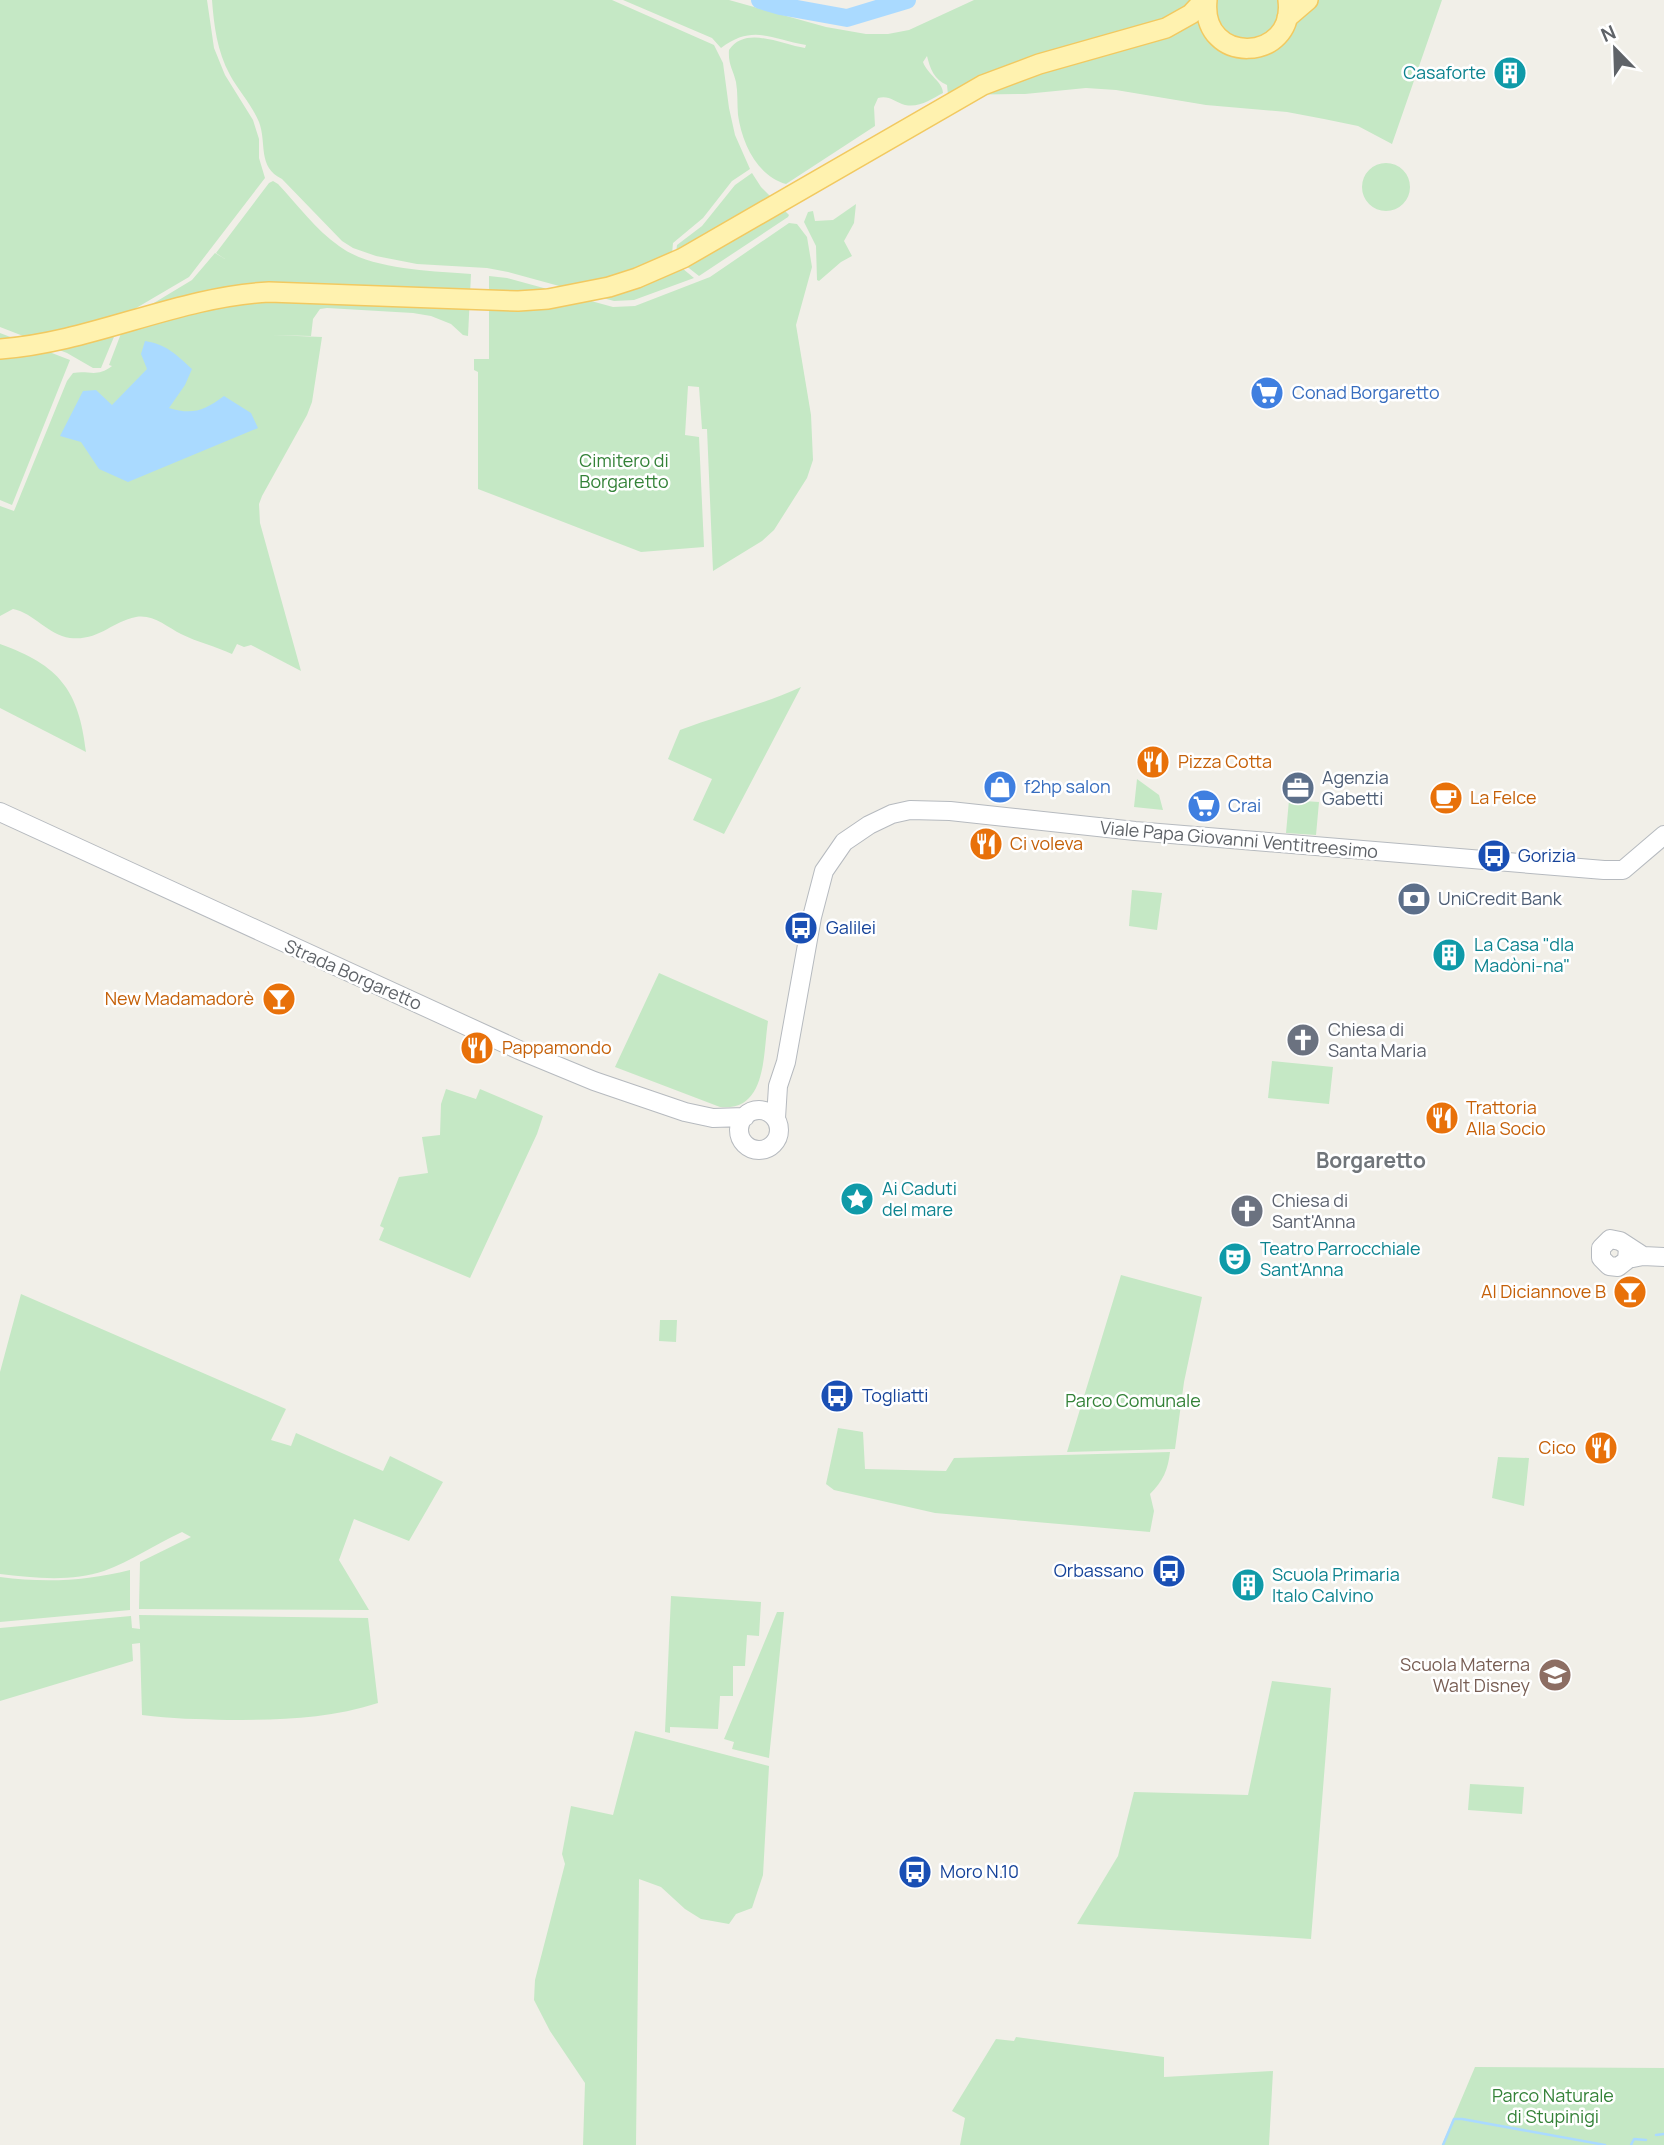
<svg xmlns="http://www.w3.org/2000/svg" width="1664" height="2145" viewBox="0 0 1664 2145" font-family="Manrope,sans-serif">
<rect width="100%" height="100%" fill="#f1efe8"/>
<path fill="#c5e8c5" d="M0,0H207L214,48L225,75L253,120L259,139V158L265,178L189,277L126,314L121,320L101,368H93L67,353L0,327Z
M212,0H612L714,45L723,63L729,108L735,135L750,169L732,181L703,218L673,243L672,254L682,268L694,278L634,300L614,301L508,272L487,268L417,264L376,256L353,248L342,241L282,179C257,167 267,143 259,122C252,105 238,90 230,75C217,51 214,26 212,0Z
M623,0H729L826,27L866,34H888L909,30L974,0H1442L1392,144L1358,126L1324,119L1287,112L1206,105L1116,90L1086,88L1025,94L948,95L947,85C934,80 930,68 927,56L923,62C927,74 943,82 943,93C931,99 920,108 905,105C895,102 889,95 878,98L874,107L875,126L786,184C757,176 742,143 738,115C737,104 738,93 736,82C733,69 728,65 729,50C746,25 782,45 805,48L806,45C771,39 753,24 721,48L712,38Z
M1362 187a24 24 0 1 1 48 0a24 24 0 1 1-48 0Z
M752,173L761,187L789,215L788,217L699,276L685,265L676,253L677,245L702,226L735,185Z
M273,181L278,184C297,204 316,230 339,246C371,270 432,271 471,274L468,336L463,335L451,324L431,316L413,313L327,308L320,309L313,319L311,336L272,335L322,337L312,402L307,415L262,496L259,504L260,523L301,671L251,645L244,647L237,644L232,654C215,646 197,642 181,634C167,627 153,614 136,617C111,622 99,641 70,638C48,635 34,613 13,609L0,616V506L14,511L67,381L73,373C90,370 96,378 112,366L109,365L125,323L129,318L192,280L215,253L225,259L216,253L269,183Z
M856,204L854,223L844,241L852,256L841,262L819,281L817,280L816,246L804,222L808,212L813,211L815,221L833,220Z
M789,223L797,224L807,237L812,267L796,325L811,415L813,460L807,478L774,530L762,541L713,571L707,429H702L699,387L688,386L685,435L699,437L704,547L641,552L478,489V372L474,370V359H489V276L507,278L613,307L635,306L710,277Z
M0,333L70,360L12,505L0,500Z
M0,644C59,665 79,690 86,752L0,708Z
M801,687L724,834L693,820L712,779L668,759L680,730C720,715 762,705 801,687Z
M1137,779L1159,795L1163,810L1134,807Z
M1289,800L1319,802L1316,835L1286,833Z
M1132,890L1162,893L1157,930L1129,926Z
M659,973L768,1021C763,1054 767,1112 720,1107L615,1067Z
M1272,1061L1333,1067L1329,1104L1268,1098Z
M446,1089L476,1099L480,1089L543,1116L537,1134L470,1278L379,1240L384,1228L380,1226L399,1177L428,1173L422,1137L440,1135L441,1104Z
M1121,1275L1202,1297L1184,1382L1175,1449L1067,1452Z
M21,1294L286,1409L271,1440L291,1446L296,1433L383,1471L390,1456L443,1482L409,1541L354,1519L339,1560L369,1610L139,1609L140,1562L191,1537L182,1532C156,1544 131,1561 104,1571C72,1582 33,1578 0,1574V1372Z
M660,1320H677L676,1342L659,1341Z
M838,1428L863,1432L865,1469L946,1471L954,1458L1170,1452C1168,1470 1163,1481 1150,1494L1154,1511L1150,1532L935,1513L834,1490L826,1484Z
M1498,1457L1529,1458L1524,1506L1492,1498Z
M130,1570V1610L0,1622V1577C45,1583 86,1581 130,1570Z
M671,1596L761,1602L759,1636L747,1635L745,1666H733V1696H720L718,1729L670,1727V1733L665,1732Z
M777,1612H784L769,1758L732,1749L734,1742L724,1739Z
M139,1615L368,1618L378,1703C328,1719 279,1720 228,1720C199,1719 171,1719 142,1715L140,1643L132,1644L133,1661L0,1701V1628L131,1616L132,1628L140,1629Z
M1272,1681L1331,1688L1311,1939L1077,1924L1118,1856L1134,1792L1248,1795Z
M635,1731L769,1766L763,1875L752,1908L736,1914L729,1924L701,1919L685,1909L661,1887L639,1879L636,2145H583L585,2083L550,2031L534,2000L535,1980L565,1864L562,1854L571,1806L613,1815Z
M1470,1784L1524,1787L1522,1814L1468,1810Z
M1016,2037L1164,2057V2077L1273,2071L1269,2145H960L965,2118L952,2111L996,2039L1014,2041Z
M1475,2067L1664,2068V2145H1442Z"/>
<path fill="#aadaff" d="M145,341C166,344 177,355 192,369L185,385L169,408C192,415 204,411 224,396L251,413L258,428L128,482L99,469L81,442L60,436L83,391L96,390L112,405L147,369L141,354Z"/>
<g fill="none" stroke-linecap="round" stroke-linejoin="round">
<path stroke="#aadaff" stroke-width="2.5" d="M1656,2135L1664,2134
M1443,2145L1454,2119H1462L1605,2145
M1631,2145L1634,2139L1646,2140"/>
<path stroke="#aadaff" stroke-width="18" d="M760,0L780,6L847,18L907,0"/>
<defs>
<path id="secondary" d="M0,812L519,1050L594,1081L685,1112L713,1118L745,1117
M739 1130a20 20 0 1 1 40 0a20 20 0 1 1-40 0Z
M776,1118L778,1086L786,1062L812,917L824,871L844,842L869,825L892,814L910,810L950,811L1135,831L1604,870H1623L1664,835
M1628,1248L1627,1260L1618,1267L1609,1266L1601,1258V1248L1610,1239L1620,1241L1643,1256
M1633,1258L1643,1256L1664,1257"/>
<path id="primary" d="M1207,0C1200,66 1296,63 1288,0
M1287,18L1308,0
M0,349C93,342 176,297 269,292L518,301L548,299L609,287L637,278L683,258L983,85L1039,64L1166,28L1191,14L1204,0"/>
</defs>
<use href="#secondary" stroke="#b6babf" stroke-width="20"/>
<use href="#primary" stroke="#f2c960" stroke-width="22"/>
<use href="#secondary" stroke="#fff" stroke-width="18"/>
<use href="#primary" stroke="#fff2af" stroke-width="19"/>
</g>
<defs>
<symbol id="building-disc" viewBox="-11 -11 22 22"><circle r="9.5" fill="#0f9aa8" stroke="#fff"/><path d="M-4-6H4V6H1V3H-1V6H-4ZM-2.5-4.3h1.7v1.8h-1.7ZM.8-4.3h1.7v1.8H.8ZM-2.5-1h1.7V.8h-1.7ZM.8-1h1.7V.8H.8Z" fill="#fff"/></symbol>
<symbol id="supermarket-disc" viewBox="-11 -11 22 22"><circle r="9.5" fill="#3f7fe0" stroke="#fff"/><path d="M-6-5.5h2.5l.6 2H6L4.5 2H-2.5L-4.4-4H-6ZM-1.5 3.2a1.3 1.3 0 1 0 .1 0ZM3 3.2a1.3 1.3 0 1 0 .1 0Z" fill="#fff"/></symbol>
<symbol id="restaurant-disc" viewBox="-11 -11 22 22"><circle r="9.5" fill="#e8710a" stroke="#fff"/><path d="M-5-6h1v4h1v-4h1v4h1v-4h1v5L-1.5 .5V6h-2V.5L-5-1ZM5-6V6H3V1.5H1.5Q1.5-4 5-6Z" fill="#fff"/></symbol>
<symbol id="shop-disc" viewBox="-11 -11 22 22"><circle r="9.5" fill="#3f7fe0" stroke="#fff"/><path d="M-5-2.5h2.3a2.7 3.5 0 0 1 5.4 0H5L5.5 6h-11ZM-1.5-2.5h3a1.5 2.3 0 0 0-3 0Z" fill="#fff"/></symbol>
<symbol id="office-disc" viewBox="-11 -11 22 22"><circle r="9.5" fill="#5c6f8a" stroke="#fff"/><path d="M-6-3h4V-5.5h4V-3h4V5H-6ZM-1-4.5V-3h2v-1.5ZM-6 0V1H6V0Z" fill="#fff"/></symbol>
<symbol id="cafe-disc" viewBox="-11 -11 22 22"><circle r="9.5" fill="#e8710a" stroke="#fff"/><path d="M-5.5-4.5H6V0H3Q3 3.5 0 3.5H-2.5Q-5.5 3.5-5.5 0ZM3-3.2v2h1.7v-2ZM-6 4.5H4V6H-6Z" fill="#fff"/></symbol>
<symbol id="bus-disc" viewBox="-11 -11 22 22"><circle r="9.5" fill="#1a4fb4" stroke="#fff"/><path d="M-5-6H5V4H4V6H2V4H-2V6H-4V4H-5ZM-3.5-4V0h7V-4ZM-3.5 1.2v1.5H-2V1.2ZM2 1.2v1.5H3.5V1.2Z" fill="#fff"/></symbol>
<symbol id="bank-disc" viewBox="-11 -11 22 22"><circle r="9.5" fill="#5c6f8a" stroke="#fff"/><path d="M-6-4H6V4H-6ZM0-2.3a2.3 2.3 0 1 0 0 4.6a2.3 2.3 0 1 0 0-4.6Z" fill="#fff"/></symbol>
<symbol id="bar-disc" viewBox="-11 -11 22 22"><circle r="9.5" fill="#e8710a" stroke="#fff"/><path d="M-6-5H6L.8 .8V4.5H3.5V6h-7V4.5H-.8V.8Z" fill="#fff"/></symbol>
<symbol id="church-disc" viewBox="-11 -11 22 22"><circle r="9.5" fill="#6b7280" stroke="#fff"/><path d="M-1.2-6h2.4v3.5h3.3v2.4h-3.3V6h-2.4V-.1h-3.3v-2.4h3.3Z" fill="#fff"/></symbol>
<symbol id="sight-disc" viewBox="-11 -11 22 22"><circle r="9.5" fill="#0f9aa8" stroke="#fff"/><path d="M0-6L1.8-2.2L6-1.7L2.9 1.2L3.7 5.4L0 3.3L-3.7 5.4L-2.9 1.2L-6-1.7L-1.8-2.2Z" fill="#fff"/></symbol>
<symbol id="theatre-disc" viewBox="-11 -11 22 22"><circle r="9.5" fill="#0f9aa8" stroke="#fff"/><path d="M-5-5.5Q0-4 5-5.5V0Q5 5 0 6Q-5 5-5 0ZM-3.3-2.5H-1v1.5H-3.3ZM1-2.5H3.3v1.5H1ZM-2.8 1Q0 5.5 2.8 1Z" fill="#fff"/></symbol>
<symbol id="school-disc" viewBox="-11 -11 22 22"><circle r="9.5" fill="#8d6e63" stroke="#fff"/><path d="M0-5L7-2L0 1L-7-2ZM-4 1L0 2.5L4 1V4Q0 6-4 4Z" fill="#fff"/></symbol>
</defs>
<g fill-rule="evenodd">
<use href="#building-disc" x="1491" y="54" width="38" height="38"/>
<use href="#supermarket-disc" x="1248" y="374" width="38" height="38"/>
<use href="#restaurant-disc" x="1134" y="743" width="38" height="38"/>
<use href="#shop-disc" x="981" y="768" width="38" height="38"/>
<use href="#office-disc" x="1279" y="769" width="38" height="38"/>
<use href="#cafe-disc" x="1427" y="779" width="38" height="38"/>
<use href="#supermarket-disc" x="1185" y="787" width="38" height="38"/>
<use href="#restaurant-disc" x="967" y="825" width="38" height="38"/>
<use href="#bus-disc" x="1475" y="837" width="38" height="38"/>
<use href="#bank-disc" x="1395" y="880" width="38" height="38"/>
<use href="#bus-disc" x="782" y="909" width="38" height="38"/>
<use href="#building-disc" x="1430" y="936" width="38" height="38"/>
<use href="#bar-disc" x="260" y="980" width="38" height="38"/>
<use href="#church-disc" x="1284" y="1021" width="38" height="38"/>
<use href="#restaurant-disc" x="458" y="1029" width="38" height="38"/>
<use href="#restaurant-disc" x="1423" y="1099" width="38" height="38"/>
<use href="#sight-disc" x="838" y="1180" width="38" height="38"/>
<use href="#church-disc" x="1228" y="1192" width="38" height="38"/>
<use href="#theatre-disc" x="1216" y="1240" width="38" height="38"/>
<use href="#bar-disc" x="1611" y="1273" width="38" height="38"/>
<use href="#bus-disc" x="818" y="1377" width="38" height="38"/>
<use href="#restaurant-disc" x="1582" y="1429" width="38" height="38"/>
<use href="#bus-disc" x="1150" y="1552" width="38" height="38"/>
<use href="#building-disc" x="1229" y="1566" width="38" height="38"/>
<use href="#school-disc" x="1536" y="1656" width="38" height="38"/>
<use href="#bus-disc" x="896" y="1853" width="38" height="38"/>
</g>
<g text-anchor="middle" stroke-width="5" stroke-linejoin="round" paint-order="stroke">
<g font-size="18" fill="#0d838f" stroke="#fff" text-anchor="start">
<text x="1486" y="79" text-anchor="end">Casaforte</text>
<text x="1474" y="951">La Casa "dla<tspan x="1474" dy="21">Madòni-na"</tspan></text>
<text x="882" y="1195">Ai Caduti<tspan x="882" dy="21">del mare</tspan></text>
<text x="1260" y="1255">Teatro Parrocchiale<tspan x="1260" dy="21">Sant'Anna</tspan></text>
<text x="1272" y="1581">Scuola Primaria<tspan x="1272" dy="21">Italo Calvino</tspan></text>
</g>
<g font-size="18" fill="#366cbe" stroke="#fff" text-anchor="start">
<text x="1292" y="399">Conad Borgaretto</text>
<text x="1024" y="793">f2hp salon</text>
<text x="1228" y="812">Crai</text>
</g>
<g font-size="18" fill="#348238" stroke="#fff">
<text x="624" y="467">Cimitero di<tspan x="624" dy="21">Borgaretto</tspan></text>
<text x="1133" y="1407">Parco Comunale</text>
<text x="1553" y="2102">Parco Naturale<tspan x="1553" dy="21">di Stupinigi</tspan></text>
</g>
<g font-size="18" fill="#c56008" stroke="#fff" text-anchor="start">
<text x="1178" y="768">Pizza Cotta</text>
<text x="1470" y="804">La Felce</text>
<text x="1010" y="850">Ci voleva</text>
<text x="254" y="1005" text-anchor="end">New Madamadorè</text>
<text x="502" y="1054">Pappamondo</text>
<text x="1466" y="1114">Trattoria<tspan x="1466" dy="21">Alla Socio</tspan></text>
<text x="1606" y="1298" text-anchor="end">Al Diciannove B</text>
<text x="1576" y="1454" text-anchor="end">Cico</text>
</g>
<g font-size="18" fill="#4e5e75" stroke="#fff" text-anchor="start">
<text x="1322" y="784">Agenzia<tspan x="1322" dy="21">Gabetti</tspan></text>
<text x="1438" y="905">UniCredit Bank</text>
</g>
<g font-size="18" fill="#5f6368" stroke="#fff">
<text transform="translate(1239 840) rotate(5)" y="6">Viale Papa Giovanni Ventitreesimo</text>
<text transform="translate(353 975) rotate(24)" y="6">Strada Borgaretto</text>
</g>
<g font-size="18" fill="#164399" stroke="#fff" text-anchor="start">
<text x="1518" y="862">Gorizia</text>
<text x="826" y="934">Galilei</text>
<text x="862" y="1402">Togliatti</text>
<text x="1144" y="1577" text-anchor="end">Orbassano</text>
<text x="940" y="1878">Moro N.10</text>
</g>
<g font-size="18" fill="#5b616d" stroke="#fff" text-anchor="start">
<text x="1328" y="1036">Chiesa di<tspan x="1328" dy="21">Santa Maria</tspan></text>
<text x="1272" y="1207">Chiesa di<tspan x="1272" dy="21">Sant'Anna</tspan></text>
</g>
<g font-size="18" fill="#785e54" stroke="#fff" text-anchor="end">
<text x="1530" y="1671">Scuola Materna<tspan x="1530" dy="21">Walt Disney</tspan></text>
</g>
<g font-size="21" font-weight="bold" fill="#70757a" stroke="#fff">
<text x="1371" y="1168">Borgaretto</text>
</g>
</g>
<g transform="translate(1615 49) rotate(337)" stroke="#ffffff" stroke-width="5" paint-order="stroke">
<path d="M0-5L12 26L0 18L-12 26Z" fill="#5f6368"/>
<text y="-10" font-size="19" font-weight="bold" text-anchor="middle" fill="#5f6368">N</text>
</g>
</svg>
